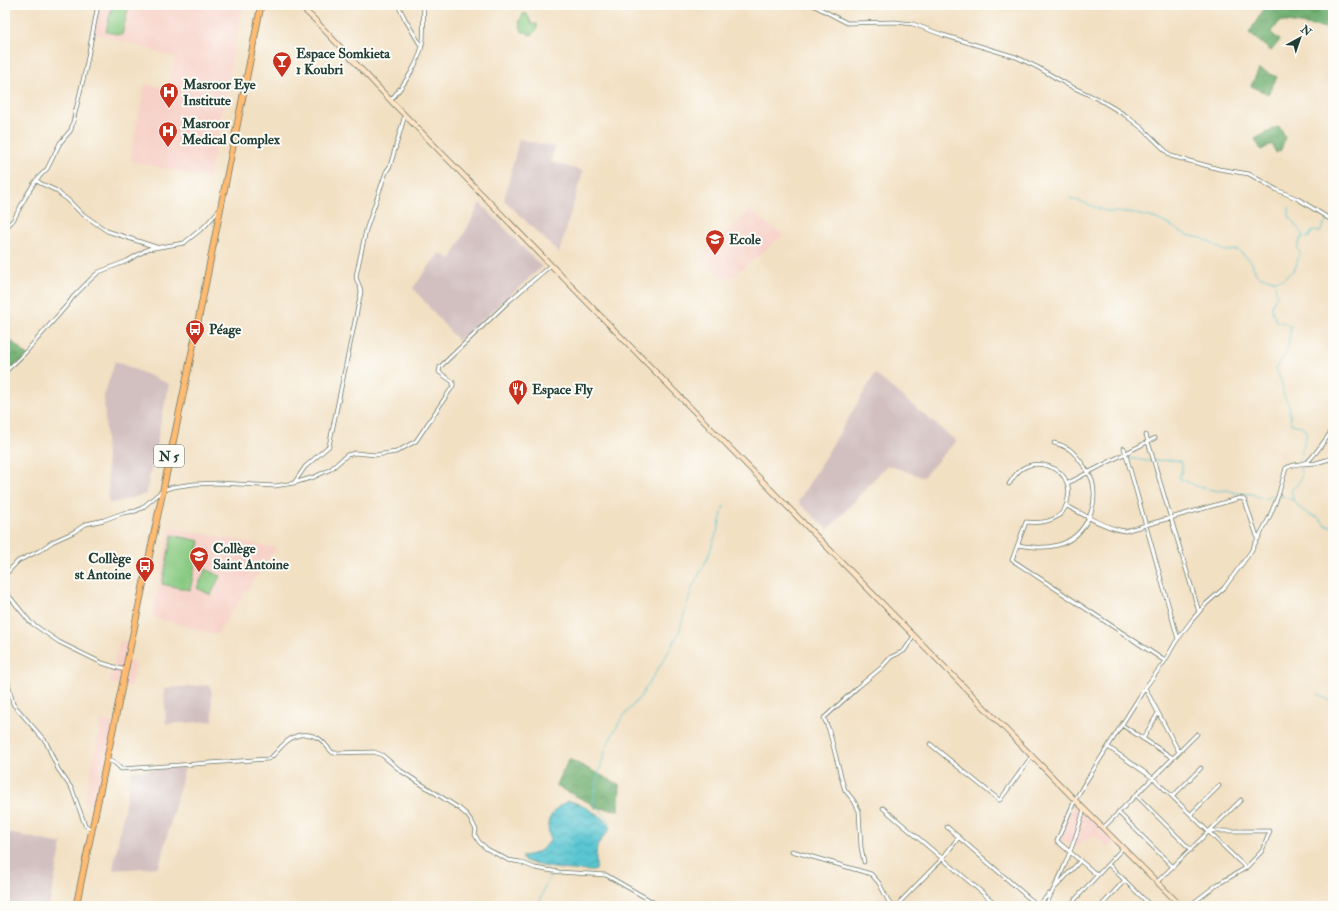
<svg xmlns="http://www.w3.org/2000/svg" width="1338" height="911" viewBox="0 0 1338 911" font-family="'IM FELL Double Pica',serif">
<defs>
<pattern id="forest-crowns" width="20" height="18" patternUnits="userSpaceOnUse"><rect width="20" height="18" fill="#6eae70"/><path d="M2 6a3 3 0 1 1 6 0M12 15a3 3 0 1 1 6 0" fill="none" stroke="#5a8f5d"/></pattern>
<pattern id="water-waves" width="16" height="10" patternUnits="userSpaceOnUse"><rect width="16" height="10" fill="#5ac6d2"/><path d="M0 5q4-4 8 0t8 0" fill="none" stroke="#4aa2ab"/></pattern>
</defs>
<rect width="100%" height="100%" fill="#fdfcf7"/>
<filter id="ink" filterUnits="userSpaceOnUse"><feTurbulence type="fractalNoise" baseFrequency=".025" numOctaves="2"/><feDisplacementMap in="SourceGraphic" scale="8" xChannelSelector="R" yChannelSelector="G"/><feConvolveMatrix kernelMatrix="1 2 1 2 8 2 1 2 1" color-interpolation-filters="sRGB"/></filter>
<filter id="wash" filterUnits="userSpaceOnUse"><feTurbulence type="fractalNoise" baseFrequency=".012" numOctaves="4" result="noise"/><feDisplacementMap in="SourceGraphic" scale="16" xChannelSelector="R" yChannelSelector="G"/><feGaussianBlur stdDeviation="0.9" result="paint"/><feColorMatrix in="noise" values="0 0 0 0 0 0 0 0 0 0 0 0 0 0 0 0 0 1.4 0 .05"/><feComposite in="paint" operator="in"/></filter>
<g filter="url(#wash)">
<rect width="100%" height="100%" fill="#f2e0c3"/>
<path fill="#f7d1c8" d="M99,5H243L209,178L130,161L145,84L168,89L175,57L94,33Z
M750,211L783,235L727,281L700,257Z
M170,527L276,548L216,635L152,617Z
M120,641L131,643L127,660L135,662L131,687L109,683Z
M101,720L114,723L97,807L84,804Z
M1075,800L1115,841L1108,848L1095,836L1081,842L1078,848L1059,838Z"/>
<path fill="#d2bfc0" d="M519,139L555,147L551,162L583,171L559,253L504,200Z
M480,203L542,267L458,341L413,288L439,253L451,259Z
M115,361L169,384L146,494L109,504L104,396Z
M875,374L956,441L923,477L887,465L828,530L798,502Z
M211,685L213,721L166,724L164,688Z
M185,767L159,867L113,870L131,771Z
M5,832L62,844L49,906H5Z"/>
<path fill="#89ca82" stroke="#54845b" d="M112,5H129L122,35L106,32Z
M524,13L527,14L532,24H537V29L533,34L529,35L527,32H522L519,21Z
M172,535L200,541L190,590L162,584Z
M206,569L220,576L211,595L197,588Z"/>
<path fill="url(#forest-crowns)" stroke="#467652" d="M1322,5H1333V29L1280,21L1271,33L1280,40L1271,51L1249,33L1265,7L1286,6L1305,12Z
M1259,69L1277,77L1268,94L1251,86Z
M1279,126L1285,137L1281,150L1276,153L1272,144L1261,150L1255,139Z
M5,335L28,356L5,373Z
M569,759L620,785L619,810L595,808L590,803L556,786Z"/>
<path fill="url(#water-waves)" stroke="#3c8283" d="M570,801C581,804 605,817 610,827C608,834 602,837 599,843C594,852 597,861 596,870L593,871C569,870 545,869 523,860V856C536,854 541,852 550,841C550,836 548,830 548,825C549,814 560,803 570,801Z"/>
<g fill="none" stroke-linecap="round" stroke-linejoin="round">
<path stroke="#5ac6d2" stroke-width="1" d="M1070,198L1109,212H1127L1154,218L1168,224L1179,231L1190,236L1202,238L1225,251L1238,250L1251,261L1256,274L1258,276L1274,280
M1289,207V216C1294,222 1297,229 1303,233V237
M1122,457L1146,461L1175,460L1180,461L1182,464V471L1179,477L1180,479L1199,487L1218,491L1227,490L1236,493L1252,494L1258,497L1264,499L1272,496H1283L1293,500
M1299,462L1307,433L1302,426L1291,424L1289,405L1283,394L1282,383L1276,369L1277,366L1287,352L1291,327L1285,323L1277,322C1272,312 1269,306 1277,296L1274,280L1283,279L1295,269L1300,252L1297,249L1301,238L1309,237L1312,231L1321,232L1323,225L1333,217
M1298,465L1302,474L1298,484L1291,490L1294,501L1299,507L1309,515L1317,517L1327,526H1333
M1318,694L1330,701L1333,709
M609,825L610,823C607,814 597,810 593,802L598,775L608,743L621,719L640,697L665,658L678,635L692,588L707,559L718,529L724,506
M539,906L545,885L552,873"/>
</g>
</g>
<g filter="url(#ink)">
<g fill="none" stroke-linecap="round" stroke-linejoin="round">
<defs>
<path id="street" d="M398,5L405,19L421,46
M813,5L847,23L895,22L913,24L943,35L1016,57L1037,67L1068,85L1100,100L1125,115L1143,129L1171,156L1219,169L1249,174L1277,190L1298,199L1333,221
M391,100C405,83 420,63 423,40C424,28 423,16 424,5
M36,180L40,183L57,191L61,195L67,199L81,213L107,231L156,247
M5,229L14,219L25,198L36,180L47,169L60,143L71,130L85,72L98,5
M5,372L24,354L68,304L73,297L93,277L99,272L127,261L148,249L184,243L205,226L220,209
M1146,435L1199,612
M1124,448L1178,639
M1303,464L1316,463L1333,458
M294,483L305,467L329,446L361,292C361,286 356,282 356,276L366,230L386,172L390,166L405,115
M1068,483L1155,438
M1009,484C1013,478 1017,471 1023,468C1038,460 1061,466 1067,483C1069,487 1069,494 1068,498C1065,520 1045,524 1026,522L1012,560L1165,661
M1067,506C1085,515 1104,528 1125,531L1240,498L1243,499L1245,501L1258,539
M1018,545C1031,547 1044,549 1058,545C1083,538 1098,510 1093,484C1092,475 1076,454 1069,449C1064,446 1059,444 1054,443
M5,575L18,561L39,551L52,542L74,532L86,524L104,520L123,513L136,511L142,508L163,490L173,487L194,484L220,483L275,486L294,483L314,477L331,469L347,455L355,453L376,455L396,452L416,441L453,386V382L439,372L440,367L510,300L551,265
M5,591L30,622L59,642L102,663L125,670
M5,670L13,704L46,742L58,769L72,789L85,825L92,830
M1145,688L1179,752
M1122,725L1173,758
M1143,739L1158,713
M930,744L999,800H1000L1032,756
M1108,747L1153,778L1246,868
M107,760L115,763L121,769L268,759C275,756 278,749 284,744C293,735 306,731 318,738C324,741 328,749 333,753L374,752L382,755L401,771L460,809L467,815L472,822L476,830L475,835L479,842L487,849L508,860L520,862L535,868L559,872L606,875L660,906
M1136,795L1191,850
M1173,796L1201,768
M883,808L998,906
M1118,812L1173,867
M1191,814L1219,786
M947,827L1038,906
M1103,828L1197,734
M792,851L871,874L879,883L891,906
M864,862L861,847L859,811L854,801L845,790L843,784L829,730L824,718L858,687L881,668L891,657L904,651L914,636
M1108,864L1151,906
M1097,875L1057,841L1075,800L1085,783L1145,688L1165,661L1175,643L1192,620L1206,604L1224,588L1250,553L1269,518L1278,496L1286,468C1292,464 1300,465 1307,462C1312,459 1329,435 1333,429
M1157,882L1241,800
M1053,890L1080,861
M896,906L942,859L959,837
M1028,906L1032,900
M1038,906L1049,894
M1046,906C1050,895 1056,885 1061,874C1070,853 1078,832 1084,809
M1069,906L1123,848
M1101,906L1125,880
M1189,906L1218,884L1246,868L1262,851L1270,831H1209"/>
<path id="secondary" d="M299,5L314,19L393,103L585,300L1075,800L1181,906"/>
<path id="highway" d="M76,906L193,347L261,5"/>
</defs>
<use href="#street" stroke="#697666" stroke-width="4.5"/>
<use href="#secondary" stroke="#697666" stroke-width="6"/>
<use href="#highway" stroke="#697666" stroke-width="7"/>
<use href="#street" stroke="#fff" stroke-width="3"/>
<use href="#secondary" stroke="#ffe4c6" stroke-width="4.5"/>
<use href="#highway" stroke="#febb71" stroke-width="5.5"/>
</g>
</g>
<defs>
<symbol id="bar-pin" viewBox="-11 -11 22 30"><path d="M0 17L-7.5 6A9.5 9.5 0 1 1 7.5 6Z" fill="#c8321e" stroke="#fdfcf7"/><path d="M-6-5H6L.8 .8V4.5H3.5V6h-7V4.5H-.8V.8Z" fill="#fff"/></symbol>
<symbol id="hospital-pin" viewBox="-11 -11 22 30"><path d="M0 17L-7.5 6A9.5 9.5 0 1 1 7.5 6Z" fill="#c8321e" stroke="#fdfcf7"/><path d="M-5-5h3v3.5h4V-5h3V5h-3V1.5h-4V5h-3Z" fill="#fff"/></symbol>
<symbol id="school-pin" viewBox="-11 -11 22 30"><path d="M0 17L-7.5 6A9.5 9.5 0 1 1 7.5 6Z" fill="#c8321e" stroke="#fdfcf7"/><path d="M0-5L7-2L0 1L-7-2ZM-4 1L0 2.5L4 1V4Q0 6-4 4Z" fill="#fff"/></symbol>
<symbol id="bus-pin" viewBox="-11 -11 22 30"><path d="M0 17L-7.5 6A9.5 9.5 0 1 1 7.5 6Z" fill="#c8321e" stroke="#fdfcf7"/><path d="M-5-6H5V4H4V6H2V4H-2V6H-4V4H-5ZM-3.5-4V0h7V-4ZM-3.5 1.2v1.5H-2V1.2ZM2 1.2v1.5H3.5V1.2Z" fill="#fff"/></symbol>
<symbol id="restaurant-pin" viewBox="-11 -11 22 30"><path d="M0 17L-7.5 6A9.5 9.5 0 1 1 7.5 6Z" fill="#c8321e" stroke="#fdfcf7"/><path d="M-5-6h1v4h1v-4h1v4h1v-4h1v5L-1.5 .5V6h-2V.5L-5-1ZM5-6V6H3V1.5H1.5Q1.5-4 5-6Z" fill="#fff"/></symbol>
</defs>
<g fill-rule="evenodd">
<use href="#bar-pin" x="271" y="50" width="22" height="30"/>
<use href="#hospital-pin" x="158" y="81" width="22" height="30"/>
<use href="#hospital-pin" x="157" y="120" width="22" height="30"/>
<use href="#school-pin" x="704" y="228" width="22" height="30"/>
<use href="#bus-pin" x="184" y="318" width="22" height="30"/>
<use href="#restaurant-pin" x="507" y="378" width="22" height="30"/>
<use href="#school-pin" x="188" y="545" width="22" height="30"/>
<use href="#bus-pin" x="134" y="555" width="22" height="30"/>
</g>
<g text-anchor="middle" stroke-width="4" stroke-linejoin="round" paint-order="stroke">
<rect fill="#fdfcf7" stroke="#62766e" stroke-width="1" x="154" y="445" width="30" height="22" rx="3"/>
<g font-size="13" font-weight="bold" fill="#1f3d34">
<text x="169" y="461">N 5</text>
</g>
<g font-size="14" font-weight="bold" fill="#1f3d34" stroke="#fdfcf7" text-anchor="start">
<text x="296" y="58">Espace Somkieta<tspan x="296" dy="16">1 Koubri</tspan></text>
<text x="183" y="89">Masroor Eye<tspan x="183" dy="16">Institute</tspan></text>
<text x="182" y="128">Masroor<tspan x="182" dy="16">Medical Complex</tspan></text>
<text x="729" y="244">Ecole</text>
<text x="209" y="334">Péage</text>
<text x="532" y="394">Espace Fly</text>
<text x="213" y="553">Collège<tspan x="213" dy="16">Saint Antoine</tspan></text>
<text x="131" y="563" text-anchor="end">Collège<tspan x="131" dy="16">st Antoine</tspan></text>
</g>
</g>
<rect width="1338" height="911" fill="none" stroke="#fdfcf7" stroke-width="20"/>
<g transform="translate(1300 38) rotate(40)" stroke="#fdfcf7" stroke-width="3" paint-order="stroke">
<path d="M0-3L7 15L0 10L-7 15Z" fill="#1f3d34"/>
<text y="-6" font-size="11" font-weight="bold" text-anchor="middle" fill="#1f3d34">N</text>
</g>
</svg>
